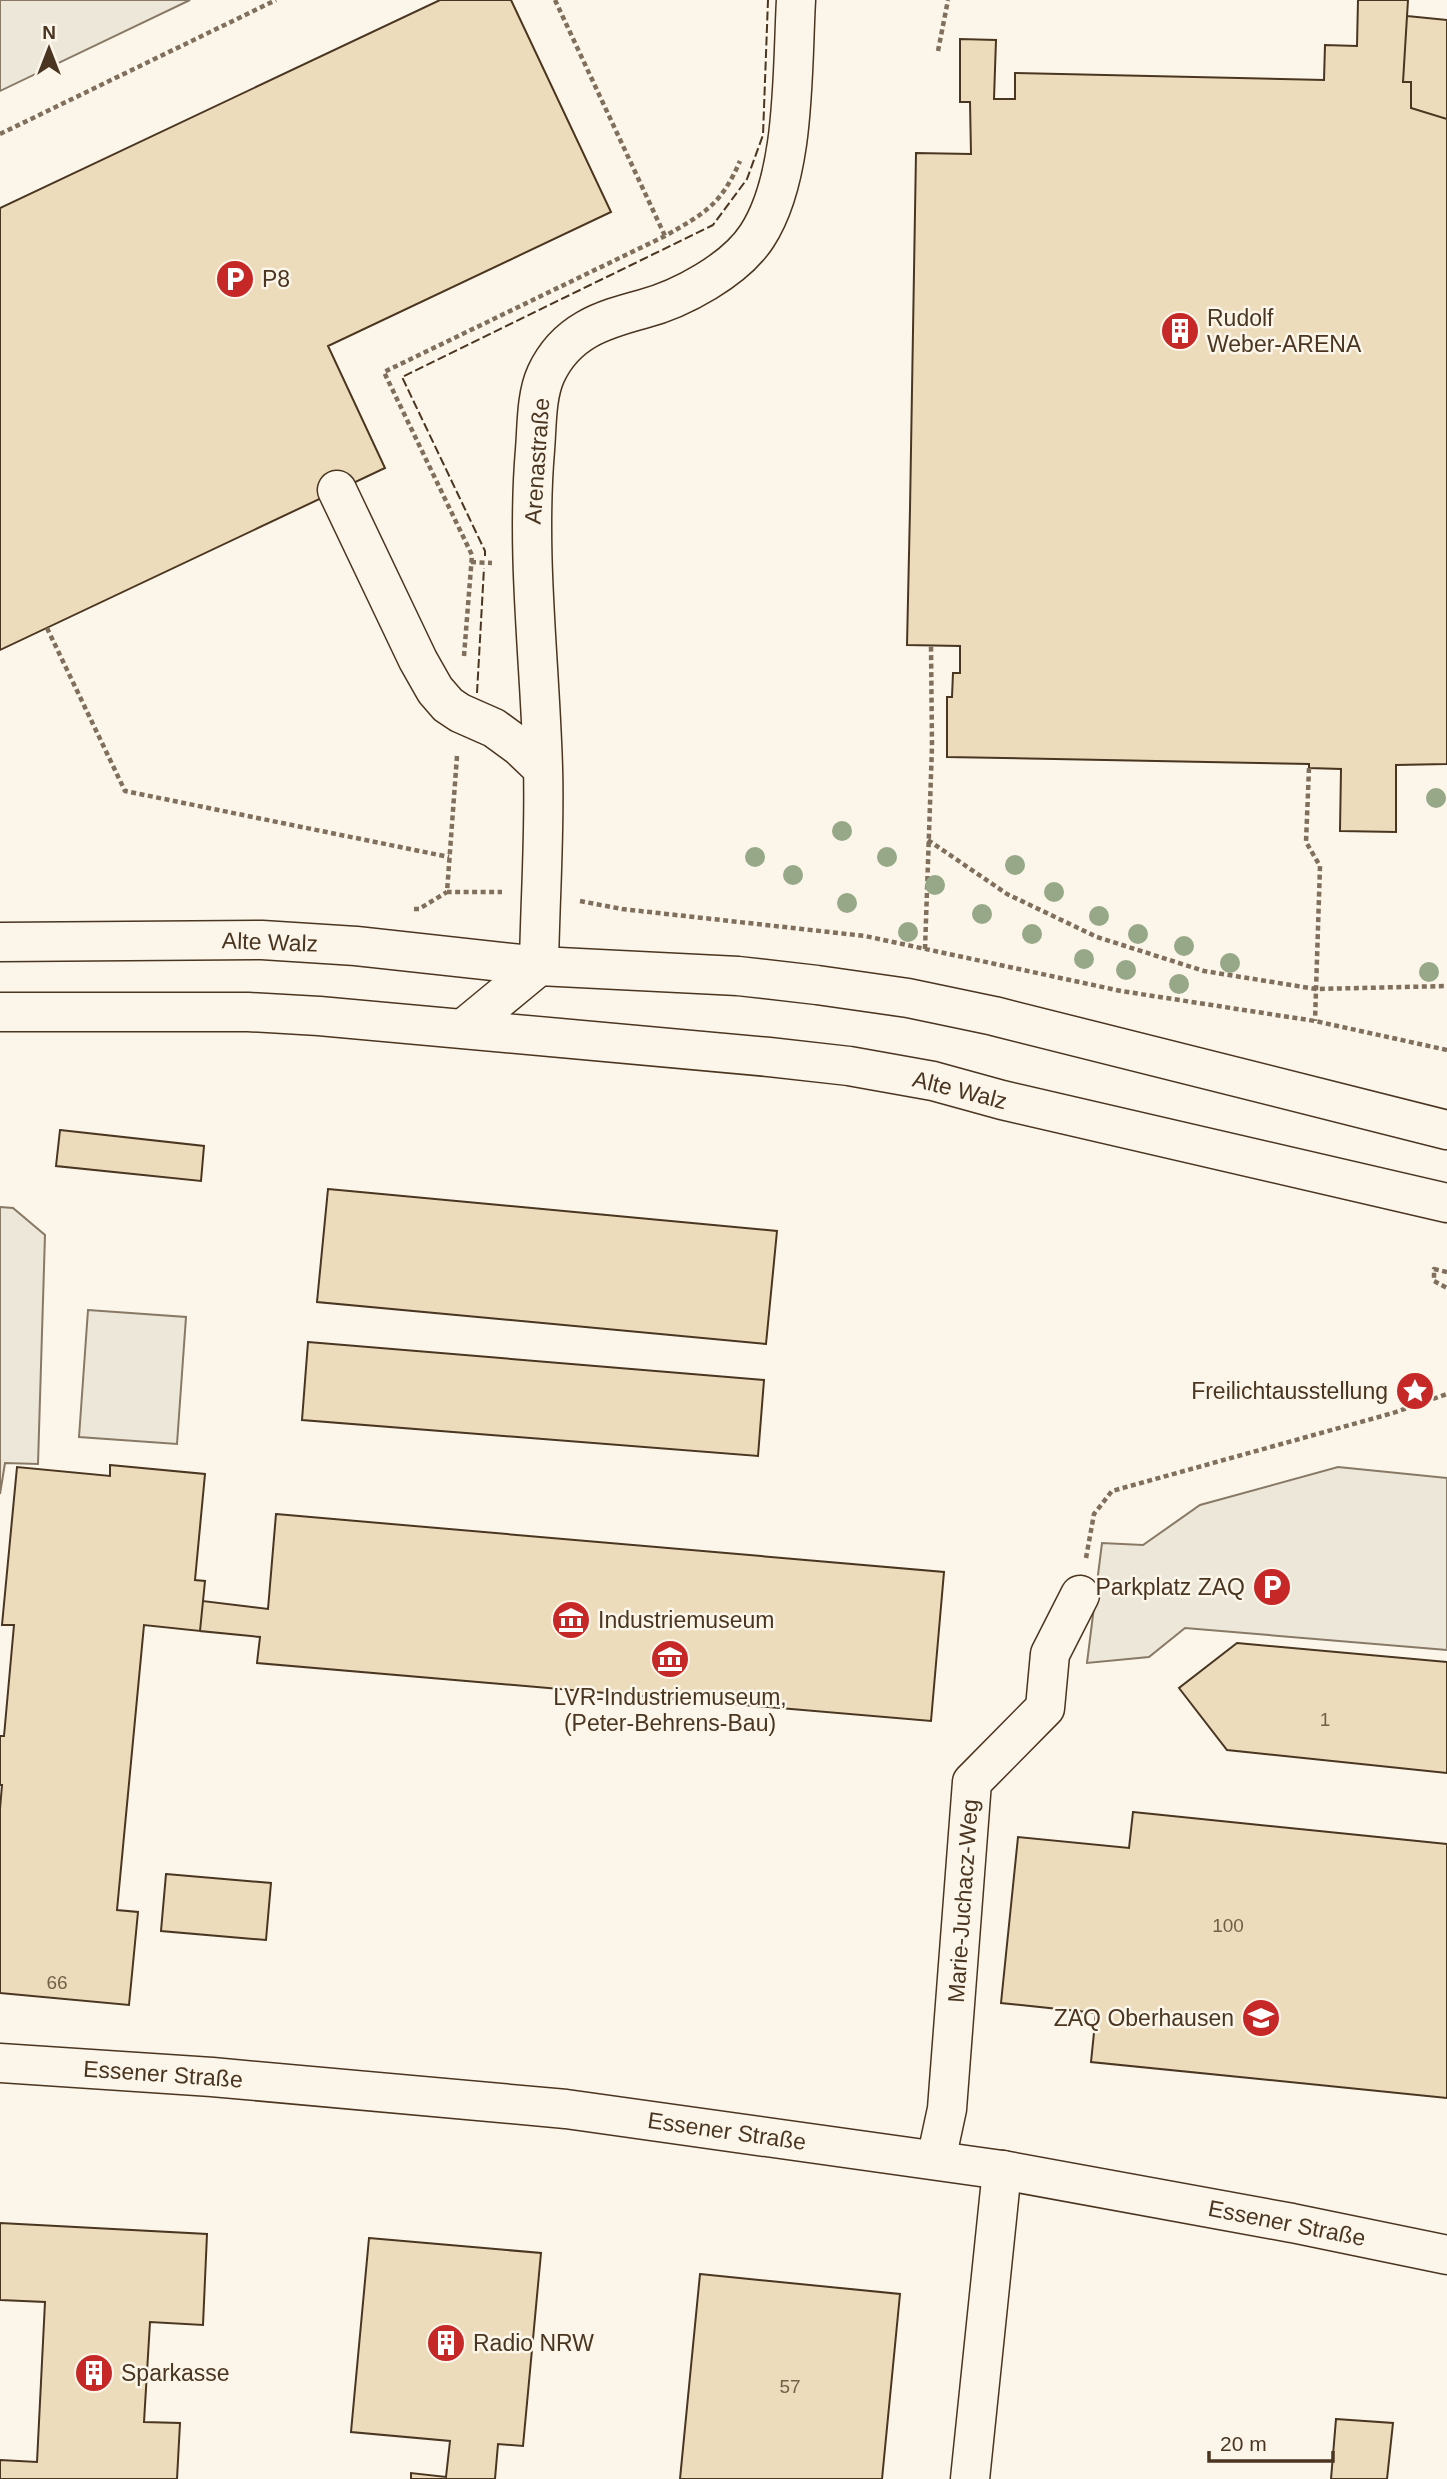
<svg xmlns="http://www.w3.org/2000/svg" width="1447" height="2479" viewBox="0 0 1447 2479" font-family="Arial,sans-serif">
<rect width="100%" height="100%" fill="#fbf6e9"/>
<path fill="#ede7d9" stroke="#887966" stroke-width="2" d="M0,0H190L0,91Z
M0,1207L13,1208L45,1235L38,1464L5,1463L0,1494Z
M88,1310L186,1317L177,1444L79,1437Z
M1338,1467L1447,1478V1650L1185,1628L1149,1657L1087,1663L1102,1543L1143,1545L1200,1505Z"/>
<path fill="#ecdcbc" stroke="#4a3520" stroke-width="2" d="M440,0H511L611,212L328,346L385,468L0,650V208Z
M1358,0H1408L1403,82H1411V108L1447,119V764L1396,765V832L1340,831L1341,769L1309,768V764L947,757V697H952L953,673H960V646L907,645L910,509L916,153L971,154L970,102H960V39L996,40L994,99H1015V73L1324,80L1325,45L1357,46Z
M1407,16L1447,20V119L1411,108V82H1403Z
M60,1130L204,1146L201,1181L56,1166Z
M328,1189L777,1231L766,1344L317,1302Z
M308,1342L764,1380L758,1456L302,1420Z
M110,1465L205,1474L195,1580L205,1581L200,1631L144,1625L117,1910L138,1912L129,2005L0,1993V1809L2,1785H0V1736H4L14,1625H2L17,1467L110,1476Z
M276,1514L944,1572L931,1721L257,1663L260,1637L200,1631L203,1601L268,1609Z
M1237,1643L1447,1662V1773L1227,1750L1179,1688Z
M1133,1812L1447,1844V2098L1091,2062L1096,2013L1001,2003L1018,1837L1129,1848Z
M166,1874L271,1883L266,1940L161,1931Z
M0,2223L207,2234L203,2325L150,2322L144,2422L180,2423L177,2479H0V2460L37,2462L45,2302L0,2300Z
M369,2238L541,2253L523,2446L498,2444L495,2479H411V2473L446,2477L450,2441L351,2432Z
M700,2274L900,2294L882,2479H680Z
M1336,2419L1393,2423L1387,2479H1331Z"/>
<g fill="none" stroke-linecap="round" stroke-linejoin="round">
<defs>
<path id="minor" d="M337,490L418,660L435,690L448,705L460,713L494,728L520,747L543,769
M0,942L262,940L356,946L539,966L738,976L817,985L908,998L994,1016L1447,1130
M539,966C540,900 545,834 543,768C540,662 526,556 535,450C537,425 536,396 546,374C566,331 602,320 643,309C681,299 735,270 757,236C796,176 792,71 796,0
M0,1012H248L319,1016L769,1057L849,1066L933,1081L1002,1100L1447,1203
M464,1028L539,966
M936,2160L947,2109L972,1782L1045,1708L1050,1654L1080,1595
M970,2479L1002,2170"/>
<path id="major" d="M0,2063L212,2077L566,2109L1002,2170L1292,2223L1447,2255"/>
</defs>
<use href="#minor" stroke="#4a3520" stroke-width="41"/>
<use href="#major" stroke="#4a3520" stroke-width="41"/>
<path stroke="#7f6f5c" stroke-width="4.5" stroke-dasharray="5 3.5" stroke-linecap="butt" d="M555,0L665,236
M938,51L948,0
M0,134L276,0
M471,562L492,563
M47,628L125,791L449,857
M464,656L472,555L384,372L665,236C705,213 721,205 740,161
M457,756L447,892H502
M1309,768L1306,842L1320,866L1315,1021
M928,840L1007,894L1097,937L1204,971L1316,989L1447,986
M580,901L622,909L865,936L1121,991L1315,1021L1447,1050
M414,909H419L447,892
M925,949L932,746L931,646
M1447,1272L1434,1269V1281L1447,1288
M1086,1558L1094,1514L1112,1491L1393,1413L1447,1394"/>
<use href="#minor" stroke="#fbf6e9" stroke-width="38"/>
<use href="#major" stroke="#fbf6e9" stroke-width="38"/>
<path stroke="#4a3520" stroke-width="2" stroke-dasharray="9 3.5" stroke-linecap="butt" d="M485,556V551L402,377L713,225L747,179L763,135L768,0
M477,693L484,568"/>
</g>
<g fill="#96a887">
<circle cx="1436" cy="798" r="10"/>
<circle cx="842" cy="831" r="10"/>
<circle cx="755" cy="857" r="10"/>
<circle cx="887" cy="857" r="10"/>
<circle cx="1015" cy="865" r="10"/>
<circle cx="793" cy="875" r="10"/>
<circle cx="935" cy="885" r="10"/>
<circle cx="1054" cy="892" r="10"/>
<circle cx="847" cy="903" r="10"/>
<circle cx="982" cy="914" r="10"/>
<circle cx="1099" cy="916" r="10"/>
<circle cx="908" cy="932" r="10"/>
<circle cx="1032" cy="934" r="10"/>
<circle cx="1138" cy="934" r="10"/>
<circle cx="1184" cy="946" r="10"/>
<circle cx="1084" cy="959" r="10"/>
<circle cx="1230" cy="963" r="10"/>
<circle cx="1126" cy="970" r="10"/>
<circle cx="1429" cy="972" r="10"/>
<circle cx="1179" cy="984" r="10"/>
</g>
<defs>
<symbol id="parking-disc" viewBox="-11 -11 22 22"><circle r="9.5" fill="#c62828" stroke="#fbf6e9"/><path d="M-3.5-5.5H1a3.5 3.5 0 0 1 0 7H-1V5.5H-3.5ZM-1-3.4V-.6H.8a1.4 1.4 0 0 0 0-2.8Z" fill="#fff"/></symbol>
<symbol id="building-disc" viewBox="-11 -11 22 22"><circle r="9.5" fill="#c62828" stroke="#fbf6e9"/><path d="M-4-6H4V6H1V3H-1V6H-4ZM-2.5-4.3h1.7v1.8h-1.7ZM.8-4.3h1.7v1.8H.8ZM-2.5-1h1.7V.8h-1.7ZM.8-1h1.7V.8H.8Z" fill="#fff"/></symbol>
<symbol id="sight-disc" viewBox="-11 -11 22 22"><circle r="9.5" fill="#c62828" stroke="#fbf6e9"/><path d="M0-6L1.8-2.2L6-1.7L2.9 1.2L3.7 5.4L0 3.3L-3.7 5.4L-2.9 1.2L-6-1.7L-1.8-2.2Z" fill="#fff"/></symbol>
<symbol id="museum-disc" viewBox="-11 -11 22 22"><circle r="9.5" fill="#c62828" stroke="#fbf6e9"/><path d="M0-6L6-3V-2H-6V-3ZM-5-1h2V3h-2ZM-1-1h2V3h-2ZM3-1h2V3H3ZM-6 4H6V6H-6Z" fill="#fff"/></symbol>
<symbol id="school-disc" viewBox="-11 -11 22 22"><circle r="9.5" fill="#c62828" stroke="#fbf6e9"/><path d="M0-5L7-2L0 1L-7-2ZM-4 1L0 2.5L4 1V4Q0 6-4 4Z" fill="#fff"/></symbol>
</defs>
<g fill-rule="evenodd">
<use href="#parking-disc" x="213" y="257" width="44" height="44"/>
<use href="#building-disc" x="1158" y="309" width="44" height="44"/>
<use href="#sight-disc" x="1393" y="1369" width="44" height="44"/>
<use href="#parking-disc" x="1250" y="1565" width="44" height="44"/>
<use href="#museum-disc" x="549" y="1598" width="44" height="44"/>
<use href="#museum-disc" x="648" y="1637" width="44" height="44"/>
<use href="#school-disc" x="1239" y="1996" width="44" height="44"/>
<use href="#building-disc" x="424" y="2321" width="44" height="44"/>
<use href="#building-disc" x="72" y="2351" width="44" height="44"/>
</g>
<g text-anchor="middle" stroke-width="5" stroke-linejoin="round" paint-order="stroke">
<g font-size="19" fill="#725f47">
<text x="1325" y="1726">1</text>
<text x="1228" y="1932">100</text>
<text x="57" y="1989">66</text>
<text x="790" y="2393">57</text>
</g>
<g font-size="23" fill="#4a3520" stroke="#fbf6e9" text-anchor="start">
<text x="262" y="287">P8</text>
<text x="1207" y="326">Rudolf<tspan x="1207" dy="26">Weber-ARENA</tspan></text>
<text x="1388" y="1399" text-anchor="end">Freilichtausstellung</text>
<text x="1245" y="1595" text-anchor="end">Parkplatz ZAQ</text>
<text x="598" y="1628">Industriemuseum</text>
<text x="670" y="1705" text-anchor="middle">LVR-Industriemuseum,<tspan x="670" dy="26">(Peter-Behrens-Bau)</tspan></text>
<text x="1234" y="2026" text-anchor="end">ZAQ Oberhausen</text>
<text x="473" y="2351">Radio NRW</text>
<text x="121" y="2381">Sparkasse</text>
</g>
<g font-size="23" fill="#4a3520" stroke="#fbf6e9">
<text transform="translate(537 461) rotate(-86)" y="8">Arenastraße</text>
<text transform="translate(270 942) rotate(2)" y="8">Alte Walz</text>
<text transform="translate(960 1090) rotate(14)" y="8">Alte Walz</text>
<text transform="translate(963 1901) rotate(-86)" y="8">Marie-Juchacz-Weg</text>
<text transform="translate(163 2074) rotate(4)" y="8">Essener Straße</text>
<text transform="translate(727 2131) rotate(8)" y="8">Essener Straße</text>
<text transform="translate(1287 2223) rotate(11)" y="8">Essener Straße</text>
</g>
</g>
<g transform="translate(49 49)" stroke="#fbf6e9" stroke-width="5" paint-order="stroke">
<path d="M0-5L12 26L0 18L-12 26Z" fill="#4a3520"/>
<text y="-10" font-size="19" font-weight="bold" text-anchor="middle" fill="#4a3520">N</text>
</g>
<path d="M1209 2451v10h124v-10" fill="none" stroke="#4a3520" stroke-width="3.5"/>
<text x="1220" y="2451" font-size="21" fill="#4a3520" stroke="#fbf6e9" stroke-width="5" paint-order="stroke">20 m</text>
</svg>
